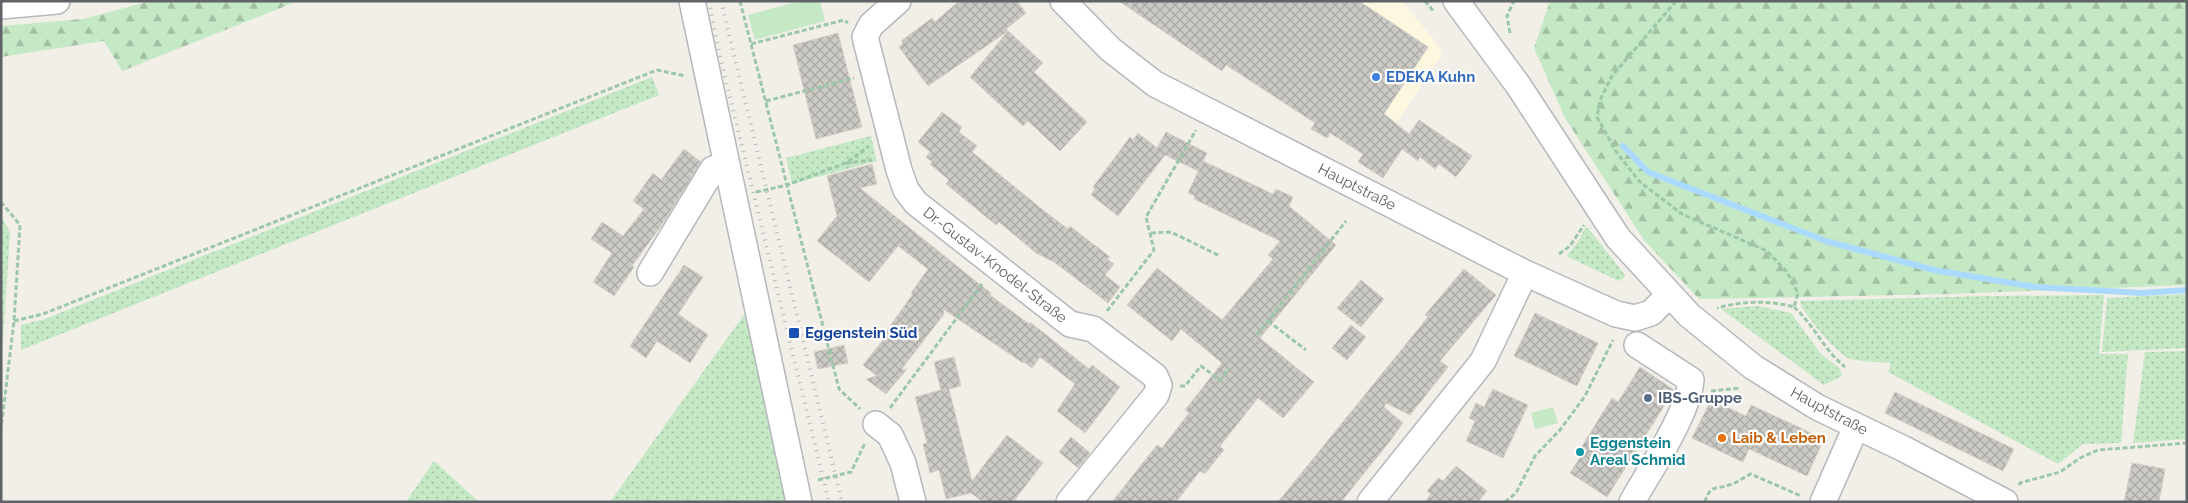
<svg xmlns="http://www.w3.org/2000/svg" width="2188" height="503" viewBox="0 0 2188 503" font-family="Raleway,sans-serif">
<defs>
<pattern id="grass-dots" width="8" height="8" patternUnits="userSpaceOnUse" patternTransform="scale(1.25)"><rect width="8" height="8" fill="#c5e8c5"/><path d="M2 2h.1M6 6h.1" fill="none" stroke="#a3c0a4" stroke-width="1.8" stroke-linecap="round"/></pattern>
<pattern id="forest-firs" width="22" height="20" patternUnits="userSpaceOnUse" patternTransform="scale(1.25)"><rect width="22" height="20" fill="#c5e8c5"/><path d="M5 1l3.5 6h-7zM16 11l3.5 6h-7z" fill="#a3c0a4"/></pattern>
<pattern id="building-cross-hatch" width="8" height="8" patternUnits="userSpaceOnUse" patternTransform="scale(1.25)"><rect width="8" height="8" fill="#cccac5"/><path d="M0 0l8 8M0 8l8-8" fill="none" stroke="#a9a8a4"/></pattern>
</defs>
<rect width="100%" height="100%" fill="#f1efe8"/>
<path fill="#fef7e0" d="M1211,1H1402L1438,45L1442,55L1397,122Z"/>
<path fill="url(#grass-dots)" d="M652,77L659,95L21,350V325L45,319Z
M871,136L877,162L876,161L792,184L786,158Z
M1,215L10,233L1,369Z
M1585,228H1588L1625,275L1624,278L1619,281L1568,257L1567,255L1578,242Z
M2187,294V348L2102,352L2107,298Z
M2104,295L2099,354H2128L2121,443L2083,444L2058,464L1888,372L1891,363C1880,362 1858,362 1848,358C1836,352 1802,313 1800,301L1989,296Z
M751,305L791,502H610Z
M1758,306L1791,313L1821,354L1840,369L1842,376L1824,385L1721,309Z
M2187,351V439L2133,443L2145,352Z
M434,461L479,502H406Z"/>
<path fill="url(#forest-firs)" d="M151,1H298L122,71L104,41L1,57V26L83,19Z
M1550,1H2187V285L1950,294L1699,299L1644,240L1565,118L1534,48Z"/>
<path fill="#c5e8c5" d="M800,1H820L825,21L755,40L748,15Z
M1553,407L1558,423L1535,429L1531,413Z"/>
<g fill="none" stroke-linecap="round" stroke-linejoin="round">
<path stroke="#aadaff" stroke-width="6" d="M1623,146L1648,172L1826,241L1934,270L2035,287L2142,293L2187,290"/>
</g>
<path fill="url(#building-cross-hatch)" stroke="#d6d1c6" d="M959,1H1017L1026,13L1006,29L1043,63L1034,72L1087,122L1060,151L1028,121L1023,126L970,77L1008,31L928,86L899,47L903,43L901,41L932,18L935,22Z
M1119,1H1359L1428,47L1384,114L1409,134L1419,120L1472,156L1456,177L1439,164L1435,169L1420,157L1418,161L1402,149L1383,178L1358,162L1363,154L1330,133L1327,138L1311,129L1315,123L1226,65L1222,71Z
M838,33L862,127L816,139L793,45Z
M942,112L962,127L959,132L977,146L972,152L1043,210L1068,229L1070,226L1110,257L1107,259L1114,264L1105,275L1120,287L1108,303L1054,262L1036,253L999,222L996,225L946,184L949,180L930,164L932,162L926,157L930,152L918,142Z
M1166,132L1207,153L1198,171L1165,155L1118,216L1091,195L1095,189L1093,187L1130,137L1133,140L1138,133L1157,148Z
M684,149L701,162L661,226L632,266L634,267L614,296L593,282L612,253L591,239L602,222L623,236L644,209L633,201L653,173L661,180Z
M1203,161L1273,194L1276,189L1293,197L1289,206L1336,245L1260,338L1314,382L1283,418L1258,398L1220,446L1224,450L1215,461L1205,474L1200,471L1176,502H1112L1157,445L1162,448L1189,413L1185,410L1222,363L1181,329L1172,341L1127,305L1157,268L1222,320L1273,259L1268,255L1280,241L1194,199L1195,196L1188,193Z
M872,164L877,184L860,188L978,283L991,293L990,295L1029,324L1030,322L1089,369L1092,365L1120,387L1085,433L1057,411L1075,384L1040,357L1032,368L1024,362L1023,363L943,309L944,314L901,370L907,369L886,394L866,379L877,376L863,365L887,335L885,334L890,326L913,294L911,293L928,269L898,246L869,282L817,241L837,216L827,176Z
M684,265L703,277L678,314L708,335L690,363L657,341L646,358L630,346Z
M1464,269L1496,295L1440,361L1448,367L1410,415L1386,403L1384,407L1403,423L1390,441L1341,502H1278L1428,317L1425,315Z
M1361,280L1384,299L1361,327L1337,308Z
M1535,313L1598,343L1577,386L1514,356Z
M1351,325L1366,337L1347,360L1332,348Z
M844,345L848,363L818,369L814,352Z
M954,357L961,386L949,389L972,481L1007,435L1043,463L1013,502H983L971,493L946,499L939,470L930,473L923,444L927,443L915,397L941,390L934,362Z
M1640,367L1674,390L1607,497L1570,473L1581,456L1577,454L1612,398L1618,402Z
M1493,389L1528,405L1503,458L1466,441L1475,421L1469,418L1476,403L1484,407Z
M1895,392L2014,449L2003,471L1885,413Z
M1711,400L1746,416L1751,405L1824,439L1807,476L1749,449L1743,462L1692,438Z
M1071,437L1090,453L1078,468L1059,452Z
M2132,463L2165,469L2159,502H2124Z
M1456,466L1487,491L1478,502H1425L1431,494L1427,491L1438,478L1443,481Z"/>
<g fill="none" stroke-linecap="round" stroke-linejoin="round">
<defs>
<path id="minor" d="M692,1L799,502
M898,1L871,25L865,37L899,170L906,190L916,203L1070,324L1093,329L1155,376L1159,385L1156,395L1069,502
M1063,1L1110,49L1155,84L1525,273L1616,314L1635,318L1651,313L1669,295
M1456,1L1518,85L1618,238L1689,315L1753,367L1817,407L1904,449L2005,502
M1,6L57,1
M650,273L713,169L727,166
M876,424L890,435L903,463L913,502
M1370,502L1483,361L1525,273
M1632,502C1650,470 1688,414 1691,380L1637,345
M1823,502L1856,427"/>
</defs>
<use href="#minor" stroke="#b5b8bc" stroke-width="28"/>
<path stroke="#9cc7a9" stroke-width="3" stroke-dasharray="5 2.5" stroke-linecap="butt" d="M740,1L839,389L860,409
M1425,1L1434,12
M1676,1L1612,76L1600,100L1597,117L1617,153L1640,182L1682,214L1767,251L1787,272L1798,293L1794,307C1769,300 1742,301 1717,308
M1510,33L1507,16L1514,1
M751,44L844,20L848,23
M766,101L854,78
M846,163L872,160
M756,192L787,185L846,163L869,146
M1,202L20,225L14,321L1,429
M1151,233L1171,232L1220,256
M1559,254L1570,246L1584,225
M1794,307C1814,325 1824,350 1845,367
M1107,311L1154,250L1146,217L1196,130
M14,321L43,314L657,70L686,76
M1268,321L1306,350
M1257,335L1346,221
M1180,386H1185L1201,366L1220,380L1229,368
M1711,391L1740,388
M890,408L982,284
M818,480L851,472L865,443
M2019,485L2020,483L2060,472L2080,458L2098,450L2187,443
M1505,502L1516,493L1535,456L1560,430L1585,396L1613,340
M1705,502C1710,484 1716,490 1729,485C1737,483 1744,477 1751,474L1801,496"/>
<use href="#minor" stroke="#fff" stroke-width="25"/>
<path stroke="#b6b7b8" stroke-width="4" stroke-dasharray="1 6" stroke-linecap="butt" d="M709,1L719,52L829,502
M721,1L842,502"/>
</g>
<circle fill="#3f7fe0" stroke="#fff" stroke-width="2" cx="1376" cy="77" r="5"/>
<rect fill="#1a4fb4" stroke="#fff" stroke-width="2" x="788" y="327" width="12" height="12" rx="2.5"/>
<circle fill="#5c6f8a" stroke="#fff" stroke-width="2" cx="1648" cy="398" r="5"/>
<circle fill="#e8710a" stroke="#fff" stroke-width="2" cx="1722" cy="438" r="5"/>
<circle fill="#0f9aa8" stroke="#fff" stroke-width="2" cx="1580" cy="452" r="5"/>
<g text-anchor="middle" stroke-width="4.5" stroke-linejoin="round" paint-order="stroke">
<g font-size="15" font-weight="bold" fill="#366cbe" stroke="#fff" text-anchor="start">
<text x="1386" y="82">EDEKA Kuhn</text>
</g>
<g font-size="15" fill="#5f6368" stroke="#fff">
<text transform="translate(1357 187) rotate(27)" y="5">Hauptstraße</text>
<text transform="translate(995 265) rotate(38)" y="5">Dr.-Gustav-Knodel-Straße</text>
<text transform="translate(1829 411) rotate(28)" y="5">Hauptstraße</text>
</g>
<g font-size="15" font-weight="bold" fill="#164399" stroke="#fff" text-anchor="start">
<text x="805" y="338">Eggenstein Süd</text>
</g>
<g font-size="15" font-weight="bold" fill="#4e5e75" stroke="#fff" text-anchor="start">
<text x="1658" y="403">IBS-Gruppe</text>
</g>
<g font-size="15" font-weight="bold" fill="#c56008" stroke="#fff" text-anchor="start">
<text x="1732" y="443">Laib &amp; Leben</text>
</g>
<g font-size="15" font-weight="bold" fill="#0d838f" stroke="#fff" text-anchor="start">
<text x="1590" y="448">Eggenstein<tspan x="1590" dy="17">Areal Schmid</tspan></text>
</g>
</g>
<rect width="2188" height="503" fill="none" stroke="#5f6368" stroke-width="5"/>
</svg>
